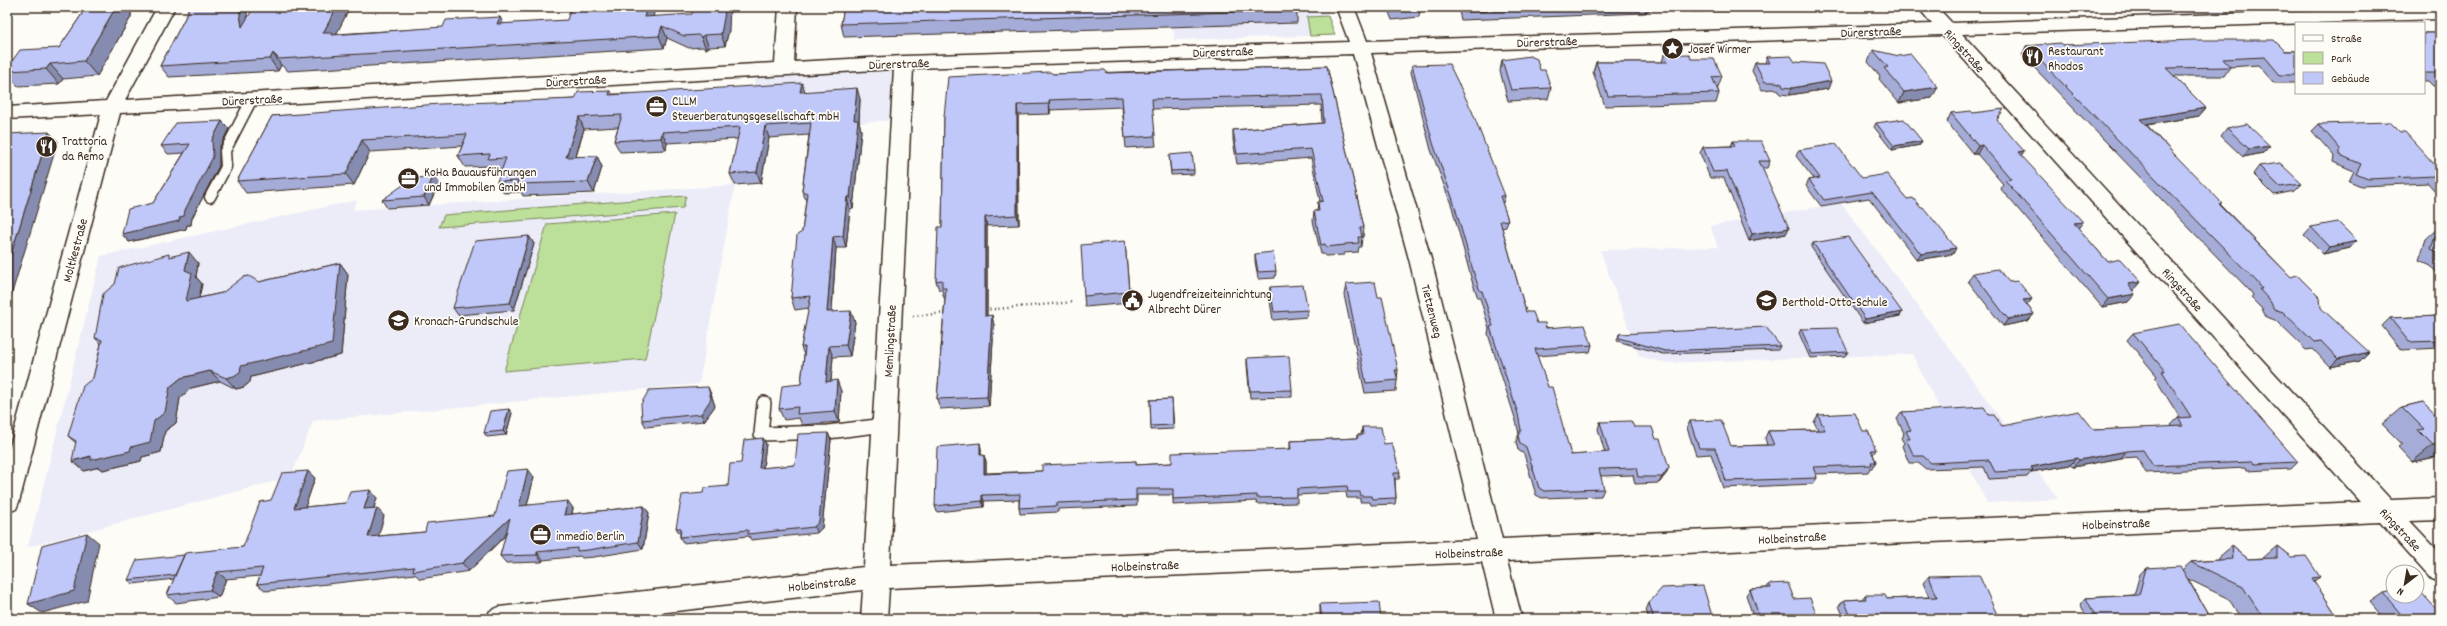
<svg xmlns="http://www.w3.org/2000/svg" width="2447" height="626" viewBox="0 0 2447 626" font-family="Dekko,sans-serif">
<rect width="100%" height="100%" fill="#fdfcf7"/>
<filter id="ink" filterUnits="userSpaceOnUse"><feTurbulence type="fractalNoise" baseFrequency=".025" numOctaves="2"/><feDisplacementMap in="SourceGraphic" scale="8" xChannelSelector="R" yChannelSelector="G"/><feConvolveMatrix kernelMatrix="1 2 1 2 8 2 1 2 1" color-interpolation-filters="sRGB"/></filter>
<g filter="url(#ink)">
<path fill="#ebecf8" d="M1172,7H1325L1335,35L1174,40Z
M2144,7H2247L2252,12L2150,15Z
M886,69L895,72L892,120L858,123L751,104L755,77Z
M735,185L699,384L313,421L291,477L28,547L101,256L357,200L353,210Z
M1841,203L1953,353L2058,499L1987,503L1912,354L1665,363L1639,356L1600,250L1718,247L1710,226Z"/>
<path fill="#bcdf99" stroke="#7c845c" d="M1328,16L1335,35L1310,36L1307,17Z
M686,196L683,208L439,227L444,215Z
M675,214L645,359L504,371L547,224Z"/>
<g fill="none" stroke-linecap="round" stroke-linejoin="round">
<defs>
<path id="service-far1" d="M210,197L226,167L225,151L252,99"/>
<path id="service" d="M764,403L761,434L828,432L885,425"/>
<path id="minor" d="M155,7H173V11L125,100L775,63L779,7H797L794,62L904,56L1349,42L1336,7H1354L1367,41L1932,24L1918,7H1937L1952,23L2440,7V19L1962,34L2391,500L2440,498V520L2410,521L2440,553V582L2431,579L2380,522L1507,561L1522,619H1496L1482,562L889,588L887,619H861L863,590L605,619H486L490,611L499,607L864,567L894,69L120,113L19,502L16,509L7,513V457L101,114L7,119V107L106,101L155,11ZM1942,35L2361,502L1502,539L1431,259L1371,53ZM1353,54L1409,259L1477,540L890,565L913,68Z"/>
</defs>
<use href="#service-far1" stroke="#3b2a1e" stroke-width="13"/>
<use href="#service" stroke="#3b2a1e" stroke-width="16"/>
<use href="#minor" stroke="#3b2a1e" stroke-width="3"/>
<path stroke="#3b2a1e" stroke-width="2.5" stroke-dasharray="1 3.5" stroke-linecap="butt" d="M985,310L1074,302
M913,316L946,313"/>
<use href="#service-far1" stroke="#fdfcf7" stroke-width="10"/>
<use href="#service" stroke="#fdfcf7" stroke-width="13"/>
<use href="#minor" fill="#fdfcf7" fill-rule="evenodd"/>
</g>
<path fill="#a5acd7" stroke="#3b2a1e" d="M81,7H131V17L97,76L63,79L59,84L18,86L7,74V68L59,48L82,14Z
M188,7H246L247,18L349,9L336,34L503,24L653,16L729,30L725,46L709,47L706,49L702,47L689,48L667,38L664,48L288,71L281,65L278,71L169,77L160,66L188,12Z
M844,7H1303V11L1297,12V23L844,37L841,24Z
M1387,7H1419L1420,9L1419,17L1392,20Z
M1458,7H1795L1762,10L1693,12L1692,10H1649L1645,13L1461,20Z
M1819,7H1843L1820,8Z
M2424,33H2440V86H2433L2428,81H2424Z
M2062,45L2296,51V83H2274L2258,65L2230,67L2224,76H2174L2199,116L2147,125L2221,205L2321,308L2360,361L2330,367L2313,349L2306,350L2276,321L2266,317L2262,309L2251,298L2253,295L2250,291L2022,55L2026,46Z
M1873,50L1932,98L1899,103L1879,79L1880,76L1868,62Z
M1664,55L1691,59L1722,76L1718,87H1717L1719,93L1716,103L1605,106L1593,72L1596,62H1662Z
M1767,57L1795,62L1828,89L1789,95L1780,94L1779,91L1773,89L1762,90L1752,71L1755,63H1765Z
M1502,60L1540,70L1551,88L1548,99L1508,101L1500,71Z
M1412,65L1505,196L1503,203H1502L1508,220L1506,227L1502,228L1526,312L1537,323L1592,345L1590,352L1537,356L1571,455L1605,453L1598,429L1600,422L1634,427L1666,474L1659,483L1635,484L1633,475L1600,476L1604,489L1601,496L1542,498L1536,495L1524,454L1518,450L1516,442L1519,434L1516,421L1488,334L1489,328L1480,298H1478L1472,281L1452,207L1431,150L1411,72Z
M1327,66L1364,227L1363,237H1362L1361,247H1359L1358,252L1344,253V255L1325,256L1324,254H1321L1313,221L1314,211H1317L1318,202L1320,201L1311,158L1237,164L1233,140V130L1322,123L1321,105L1152,109L1156,146L1126,148L1122,107L1050,110V114L1018,115L1019,225L987,226V315L994,325L989,406L940,409L937,399L945,298H944L942,290H939L936,281L942,227L944,117L1053,74Z
M610,91L612,94L805,92L860,99L859,121L861,131L853,208L850,209L846,248H836L832,312L855,322L850,356L833,357L831,381L841,391L839,422L802,425L799,418L784,420L779,409L801,384L804,355L801,347L809,308L795,310L791,298L802,232L806,200L802,191L809,135L769,138L761,183L735,185L730,174L738,139L667,143L666,150L620,152L614,141L618,127L584,129L576,157L597,156L602,167L594,193L523,196L521,192L504,193L497,182L501,170L494,171L491,166L465,167L458,156L462,146L370,152L354,185L246,193L237,181L272,116L575,99Z
M1951,113H1973L1997,120L2021,156L2078,228L2108,262L2141,282L2134,290L2133,291L2128,302L2102,307L2000,188L2003,184L1977,154H1973L1947,122Z
M222,121L229,129L219,148V166L192,218L191,225H187L186,229L129,242L122,234L153,203L184,153L168,154L161,146Z
M1876,123L1920,145L1892,150L1874,127Z
M2319,124L2400,132L2435,165H2440V197L2428,183L2361,186L2349,181L2354,171L2333,162L2334,156L2312,131Z
M2227,128L2263,153L2243,157L2221,136Z
M1733,141L1770,161L1767,168H1762L1786,234L1749,241L1724,178H1710L1700,153L1703,147L1731,146Z
M1799,150L1907,199L1953,254L1917,260L1869,198L1821,206L1806,186L1809,180L1814,179L1796,156Z
M1169,155L1194,170V174L1171,175Z
M2259,166L2302,184L2295,191L2274,195L2253,174Z
M434,175L439,183L429,205L387,208L382,200Z
M2311,227L2350,248L2323,254L2304,235Z
M2438,228L2440,231V277L2429,264L2419,260L2426,239Z
M529,236L534,244L514,310L458,315L453,308Z
M1125,241L1130,303L1085,307L1084,296Z
M1813,243L1902,312L1900,316L1863,323L1811,247Z
M1255,254L1276,271L1275,278L1258,279L1255,261Z
M171,256L198,263L196,277L202,284L199,298L222,293L259,282L340,263L348,274L341,355L251,377L250,382L244,387L236,389L220,381L191,388L180,398L176,423L165,431L161,452L142,457L141,461L103,470L99,467L84,471L76,443L68,436L93,378L101,344L95,338Z
M1973,273L2009,282L2032,299L2027,305L2034,314L2028,321L2003,326L1968,281Z
M1346,284L1398,370L1396,391L1365,393L1344,295Z
M1270,287L1308,310L1307,317L1273,320L1269,295Z
M2440,316V348L2401,350L2382,326L2390,318Z
M1801,329L1848,352L1845,356L1810,358L1799,333Z
M2133,333L2298,462L2291,469L2246,471L2245,468L2146,473L2137,457L2121,458L2073,467L2070,465L2031,472L2027,477L1989,479L1984,467L1926,469L1918,463H1909L1902,446L1904,443L1901,438L1904,433L1897,419L1902,412L1989,415L2002,426L2094,430L2173,427L2171,425L2178,418H2180L2155,378L2157,376L2127,340Z
M1619,334L1780,346L1778,350L1663,354L1617,341Z
M1247,358L1292,390V397L1250,398L1247,365Z
M711,394L715,406L704,421L646,427L642,420Z
M1172,399L1174,429L1151,430L1150,400Z
M2423,402L2440,456L2412,462L2398,447L2402,444L2382,424L2402,407Z
M512,413L506,435L487,437L484,433Z
M1818,415L1863,431L1876,450L1873,454L1876,462L1872,468H1870L1868,472L1816,474L1817,478L1813,484L1723,488L1711,454L1696,455L1687,428L1690,421L1731,446L1767,445L1765,438L1768,431L1818,430L1814,422Z
M1362,427L1384,444L1400,473L1399,479H1395L1396,498L1395,504L1371,505L1370,502H1360V498H1347L1346,492L1297,495V503L1257,504L1256,501L1173,505V495H1137V506L1058,509V512L1020,514L1019,508V500L984,501V507L937,512L935,506L980,443L981,449V455L986,461V473L1042,471L1136,461V465L1172,463L1290,449V441L1357,438V435H1361Z
M828,433L831,440L822,528L817,533L751,540L749,536L683,543L680,537V534L676,528L703,493L728,486L741,463L763,438L766,444L763,468L795,465Z
M534,477L527,505L573,508L572,514L644,506L649,513L643,549L594,557L582,558L580,556L543,560L542,562L506,563L500,556L506,535L469,571L420,579L415,574L266,591L257,584L260,576L226,579L219,597L176,603L167,595L174,579L133,584L128,580L184,555L243,547L271,500L315,478L305,507L346,503L377,498L374,508L384,516L378,536L425,532L495,516Z
M2232,546L2248,559L2263,558L2277,546L2291,557L2320,577L2314,581L2337,616L2334,619H2241L2229,599L2188,579L2211,619H2088L2080,604L2086,598L2134,595L2140,574L2146,568L2182,570L2191,562L2218,560V558Z
M1929,576L1999,619H1845L1839,606L1844,600L1862,599L1865,595L1887,599L1929,597L1923,583Z
M1769,584L1794,599L1818,619H1754L1746,595L1750,589L1767,588Z
M2383,593L2440,619H2384L2370,602Z
M1649,603L1713,619H1649L1646,610Z
M1320,604L1381,619H1320Z"/>
<path fill="#868caf" stroke="#3b2a1e" d="M116,7H131V17L97,76L84,61Z
M239,7H246L251,39L242,27Z
M337,7H348L349,9L335,37L323,33Z
M647,7H656L649,29L644,17Z
M725,7H730L729,30L725,46L721,34Z
M1647,7H1650L1649,10L1645,13Z
M500,17L506,29L497,24Z
M662,26L667,38L664,48L659,36Z
M704,35L709,47L706,49L701,37Z
M273,53L281,65L278,71L270,59Z
M50,64L63,79L59,84L46,69Z
M1831,81L1828,89L1789,95L1792,88Z
M802,83L806,94L800,92Z
M1938,87L1932,98L1899,103L1904,92Z
M857,88L860,99L859,121L861,131L853,208L850,197L854,120Z
M1049,100L1050,110V114L1049,104Z
M1017,105L1018,115L1019,225L1017,215Z
M2206,108L2199,116L2134,127L2140,119Z
M579,117L584,129L572,168L566,157Z
M222,121L229,129L219,148V166L192,218L191,225H187L186,229L129,242L122,234L180,217L185,210L212,140Z
M765,126L769,138L761,183L757,172Z
M49,132L58,141L8,306L10,308L7,321V267Z
M662,132L667,143L666,150L661,138Z
M362,140L370,152L354,185L346,174Z
M1922,141L1920,145L1892,150L1894,146Z
M1982,145L1977,154H1973L1978,146Z
M2270,146L2263,153L2243,157L2249,149Z
M2024,151L2019,160L2018,152Z
M597,156L602,167L594,193L588,182Z
M434,175L439,183L429,205L424,197Z
M847,197L850,209L846,248L843,236Z
M985,217L987,226V325L985,316Z
M2083,222L2077,230L2074,223Z
M1789,228L1786,234L1749,241L1752,234Z
M529,236L534,244L514,310L510,303Z
M833,237L836,248L831,323L827,312Z
M2357,241L2350,248L2323,254L2330,247Z
M1956,248L1953,254L1917,260L1921,254Z
M189,252L198,263L196,277L202,284L196,312L186,301L185,270Z
M340,263L348,274L341,355L251,377L250,382L244,387L236,389L226,378L241,366Z
M2141,282L2134,290L2121,293L2128,284Z
M2135,294L2128,302L2102,307L2108,299Z
M2032,299L2026,306L2023,300Z
M851,311L855,322L850,356L846,345Z
M1902,312L1900,316L1863,323L1865,319Z
M2034,314L2028,321L2003,326L2008,319Z
M992,315L994,325L989,406L987,397Z
M829,346L833,357L830,392L826,382Z
M2369,352L2360,361L2330,367L2338,359Z
M210,371L220,381L191,388L180,398L176,423L165,431L161,452L142,457L141,461L103,470L99,467L84,471L72,461L131,447L154,421L170,387L181,378Z
M837,380L841,391L839,422L835,411Z
M708,387L711,394L715,406L704,421L701,414Z
M509,409L512,413L506,435L503,431Z
M828,433L831,440L822,528L817,533L814,527Z
M763,438L766,444L762,474L759,468Z
M980,443L981,449V461L980,455Z
M2440,443V456L2412,462L2433,445Z
M2127,451L2121,458L2073,467L2079,460Z
M984,455L986,461V480L984,474Z
M2077,458L2070,465L2031,472L2033,470L2031,467Z
M1669,467L1666,474L1659,483L1662,477Z
M528,469L534,477L525,513L519,506Z
M308,471L315,478L302,516L294,508Z
M370,490L377,498L371,517L364,509Z
M982,495L984,501V507L982,501Z
M568,501L573,508L570,522L564,515Z
M644,506L649,513L643,549L638,542Z
M377,508L384,516L376,545L368,537Z
M510,518L516,525L469,571L462,563Z
M87,533L99,543L87,601L42,613L28,604Z
M537,552L543,560L542,562L537,555Z
M217,572L226,579L219,597L210,590Z"/>
<path fill="#c0c8fa" stroke="#3b2a1e" d="M81,7H116L84,61L50,64L46,69L7,71V68L20,50L59,48L82,14Z
M188,7H239L242,27L254,7H337L323,33H332L331,35L443,27L446,20L500,17L497,24L567,20L571,7H647L644,17L692,14L693,7H725L724,18L721,34L704,35L701,37L698,35L684,36L662,26L659,36L279,59L273,53L270,59L160,66L188,12Z
M844,7H1297L1298,10L841,24Z
M1391,7H1419L1420,9L1393,12Z
M1461,7H1601L1463,12Z
M2424,33H2440V77L2436,73H2424Z
M2194,40H2274L2285,51H2296V75H2280L2265,57L2223,59L2230,67L2166,68L2206,108L2140,119L2222,203L2219,204L2291,277L2297,275L2320,298L2321,308L2369,352L2338,359L2321,341L2314,342L2283,312L2274,309L2270,301L2259,289H2262L2258,283L2026,46L2060,43L2062,45Z
M1873,50L1899,56L1911,54L1938,87L1904,92L1884,68L1888,67Z
M1689,54L1691,59H1714L1722,76L1712,77L1719,93L1608,96L1596,62H1668L1664,55Z
M1530,56L1537,59L1540,70H1545L1551,88L1511,90L1502,60Z
M1791,56L1795,62L1823,64L1831,81L1792,88L1783,87L1782,84L1776,82H1765L1755,63H1770L1767,57Z
M1449,64L1472,111L1505,196H1500L1508,220L1500,221L1526,312H1533L1537,323H1545L1546,328L1585,325L1592,345L1535,349L1548,387H1552L1571,455L1609,452L1600,422L1631,421L1634,427H1652L1656,439H1660L1669,467L1662,477H1638L1636,468L1599,469L1604,489L1544,491L1539,488L1526,447L1520,443L1518,436L1521,430L1518,414L1490,327L1493,326L1482,291H1480L1474,274L1453,200L1433,143L1412,65Z
M1327,66L1364,227H1360L1362,237H1358L1359,243L1345,244V245L1326,247L1325,244L1321,245L1314,211H1319L1318,202L1323,201L1311,149L1237,154L1233,130L1324,123L1322,95L1152,99L1155,136L1125,138L1122,97L1049,100V104L1017,105V215L985,217V316L992,315L987,397L937,399L946,288H942V280L936,281L938,227H942L944,117L948,77L1050,72L1053,74L1083,73L1085,71L1092,70H1105L1107,73Z
M802,83L800,92L857,88L854,120H858L850,197H847L843,236L833,237L827,312L851,311L846,345L829,346L826,382L837,380L835,411L797,414L798,407L779,409L782,386L801,384L805,347H801L811,296L791,298L797,235L802,232L807,193L802,191L811,123L765,126L757,172L730,174L740,127L662,132L661,138L614,141L622,115L579,117L566,157L597,156L588,182L517,184L518,181L497,182L506,158L488,159L490,154L458,156L467,134L362,140L346,174L237,181L272,116L440,104L575,99L578,92L610,91L609,95Z
M2004,109L1997,120L2024,151L2018,152L2083,222L2074,223L2108,262L2120,259L2141,282L2128,284L2135,294L2108,299L2005,180L2011,179L1982,145L1978,146L1951,113L1971,111L1973,113Z
M1904,119L1922,141L1894,146L1876,123Z
M222,121L212,140L213,157L185,210L184,216L180,217L179,221L122,234L128,209L153,203L190,144L161,146L176,123Z
M2390,122L2400,132H2405L2435,165H2440V181L2435,176L2368,179L2356,174L2361,164L2340,155V149L2319,124Z
M2247,124L2270,146L2249,149L2227,128Z
M49,132L7,267V134Z
M1733,141H1761L1770,161H1759L1789,228L1752,234L1727,171L1713,172L1703,147L1735,146Z
M1836,144L1862,178L1887,174L1907,199L1913,198L1921,208L1923,207L1956,248L1921,254L1872,192L1824,200L1809,180L1820,178L1799,150Z
M1192,153L1194,170L1171,171L1169,155Z
M2280,163L2302,184L2280,187L2259,166Z
M434,175L424,197L382,200L410,180Z
M2338,222L2357,241L2330,247L2311,227Z
M2438,228L2440,231V253L2431,249Z
M529,236L510,303L453,308L475,241Z
M1848,237L1902,312L1865,319L1813,243Z
M1125,241L1129,292L1084,296L1081,245Z
M189,252L185,270L192,273L186,301L222,293L243,277L249,276L259,282L340,263L332,344L241,366L240,372L234,376L226,378L210,371L181,378L170,387L165,412L154,421L150,442L131,447L130,451L91,460V456L72,461L76,441L68,436L83,386L93,378L102,340L95,338L103,294L115,284L119,268L169,254V257Z
M1273,252L1276,271L1258,272L1255,254Z
M1998,269L2009,282L2018,281L2032,299L2023,300L2034,314L2008,319L1973,273Z
M1375,282L1378,297H1382L1398,370H1395L1398,380L1366,383L1346,284Z
M1303,285L1308,310L1274,312L1270,287Z
M2440,316V341L2409,342L2390,318Z
M2179,324L2298,462L2254,464L2252,462L2153,466L2143,450L2127,451L2079,460L2077,458L2031,467L2033,470L1995,472L1989,460L1931,463L1923,456H1914L1906,439H1910L1906,431L1911,430L1902,412L1984,407L1989,415H1994L2002,426L2079,411L2094,430L2183,426L2178,418L2191,417L2162,371H2165L2133,333Z
M1766,327L1780,346L1665,351L1619,338V334Z
M1837,328L1848,352L1812,354L1801,329Z
M1289,356L1292,390L1250,391L1247,358Z
M708,387L711,399L701,414L642,420L641,404L649,390Z
M1172,399L1173,425L1151,426L1150,400Z
M2423,402L2440,419V443L2433,445L2418,430L2424,429L2402,407Z
M509,409L503,431L484,433L490,411Z
M1855,413L1863,431H1868L1876,450H1871L1876,462H1871L1872,465L1813,467L1817,478L1726,481L1715,448H1699L1690,421L1721,420L1731,446L1774,445L1768,431L1825,430L1818,415Z
M1362,427H1381L1384,444L1392,443L1400,473H1394L1396,498L1372,499L1371,496H1361L1360,492H1348L1347,486L1297,489V497L1257,498V495L1173,499V489H1136V500L1057,503V506L1019,508L1020,494L982,495V501L935,506L937,447L980,443V455H984V474L1042,471V465L1136,461V465L1172,463V453L1291,449L1290,441L1358,438L1357,435H1363Z
M828,433L819,521L814,527L748,534V530L680,537L681,528H676L682,495L703,493L704,488L728,486L730,464L741,463L744,440L763,438L759,468L795,465L798,434Z
M528,469L519,506L568,501L564,515L644,506L638,542L588,550L577,551V548L537,552V555L500,556L510,518L462,563L413,571L414,567L257,584L263,568L217,572L210,590L167,595L185,553L243,547L260,502L271,500L282,473L308,471L294,508L346,503L350,492L370,490L364,509L377,508L368,537L425,532L427,523L495,516L507,471Z
M87,533L74,591L28,604L42,545Z
M2232,546L2248,559L2277,558V546L2291,557L2306,556L2320,577L2312,578L2337,616H2332L2334,619H2264L2243,587L2191,562L2233,559Z
M184,555L175,575L128,580L137,560Z
M2180,566L2211,619H2097L2086,598L2139,595L2146,568Z
M1979,575L1999,619H1852L1844,600L1866,599L1865,595H1885L1887,599L1937,597L1929,576Z
M1788,583L1794,599L1810,598L1818,619H1760L1750,589L1771,588L1769,584Z
M1703,586L1713,619H1654L1649,603L1662,588Z
M2417,588L2440,613V619H2405L2383,593L2393,591V596H2417Z
M1379,602L1381,619H1322L1320,604Z
M1173,614H1182L1190,619H1167Z
M1046,616L1048,619H1032L1033,617Z
M975,617V619H966Z"/>
</g>
<defs>
<symbol id="sight-disc" viewBox="-11 -11 22 22"><circle r="9.5" fill="#3b2a1e" stroke="#fdfcf7"/><path d="M0-6L1.8-2.2L6-1.7L2.9 1.2L3.7 5.4L0 3.3L-3.7 5.4L-2.9 1.2L-6-1.7L-1.8-2.2Z" fill="#fff"/></symbol>
<symbol id="restaurant-disc" viewBox="-11 -11 22 22"><circle r="9.5" fill="#3b2a1e" stroke="#fdfcf7"/><path d="M-5-6h1v4h1v-4h1v4h1v-4h1v5L-1.5 .5V6h-2V.5L-5-1ZM5-6V6H3V1.5H1.5Q1.5-4 5-6Z" fill="#fff"/></symbol>
<symbol id="office-disc" viewBox="-11 -11 22 22"><circle r="9.5" fill="#3b2a1e" stroke="#fdfcf7"/><path d="M-6-3h4V-5.5h4V-3h4V5H-6ZM-1-4.5V-3h2v-1.5ZM-6 0V1H6V0Z" fill="#fff"/></symbol>
<symbol id="civic-disc" viewBox="-11 -11 22 22"><circle r="9.5" fill="#3b2a1e" stroke="#fdfcf7"/><path d="M-.6-6.5H3V-4.5H.6V-3L4-1V1h2V6H-6V1h2V-1L-.6-3ZM-1.2 2.5V6h2.4V2.5Z" fill="#fff"/></symbol>
<symbol id="school-disc" viewBox="-11 -11 22 22"><circle r="9.5" fill="#3b2a1e" stroke="#fdfcf7"/><path d="M0-5L7-2L0 1L-7-2ZM-4 1L0 2.5L4 1V4Q0 6-4 4Z" fill="#fff"/></symbol>
</defs>
<g fill-rule="evenodd">
<use href="#sight-disc" x="1660" y="36" width="25" height="25"/>
<use href="#restaurant-disc" x="2020" y="44" width="25" height="25"/>
<use href="#office-disc" x="644" y="94" width="25" height="25"/>
<use href="#restaurant-disc" x="34" y="134" width="25" height="25"/>
<use href="#office-disc" x="396" y="166" width="25" height="25"/>
<use href="#civic-disc" x="1120" y="288" width="25" height="25"/>
<use href="#school-disc" x="1754" y="288" width="25" height="25"/>
<use href="#school-disc" x="386" y="308" width="25" height="25"/>
<use href="#office-disc" x="528" y="522" width="25" height="25"/>
</g>
<g text-anchor="middle" stroke-width="3.5" stroke-linejoin="round" paint-order="stroke">
<g font-size="13" fill="#3b2a1e" stroke="#fdfcf7">
<text transform="translate(1871 31) rotate(-2)" y="5">Dürerstraße</text>
<text transform="translate(1547 41) rotate(-2)" y="5">Dürerstraße</text>
<text transform="translate(1965 50) rotate(48)" y="5">Ringstraße</text>
<text transform="translate(1223 51) rotate(-2)" y="5">Dürerstraße</text>
<text transform="translate(899 63) rotate(-2)" y="5">Dürerstraße</text>
<text transform="translate(576 80) rotate(-3)" y="5">Dürerstraße</text>
<text transform="translate(252 99) rotate(-3)" y="5">Dürerstraße</text>
<text transform="translate(74 250) rotate(-75)" y="5">Moltkestraße</text>
<text transform="translate(2183 289) rotate(48)" y="5">Ringstraße</text>
<text transform="translate(1433 311) rotate(76)" y="5">Tietzenweg</text>
<text transform="translate(889 341) rotate(-87)" y="5">Memlingstraße</text>
<text transform="translate(2116 523) rotate(-2)" y="5">Holbeinstraße</text>
<text transform="translate(2401 529) rotate(47)" y="5">Ringstraße</text>
<text transform="translate(1792 537) rotate(-3)" y="5">Holbeinstraße</text>
<text transform="translate(1469 552) rotate(-2)" y="5">Holbeinstraße</text>
<text transform="translate(1145 565) rotate(-2)" y="5">Holbeinstraße</text>
<text transform="translate(822 583) rotate(-6)" y="5">Holbeinstraße</text>
</g>
<g font-size="13" fill="#3b2a1e" stroke="#fdfcf7" text-anchor="start">
<text x="1688" y="53">Josef Wirmer</text>
<text x="2048" y="55">Restaurant<tspan x="2048" dy="15">Rhodos</tspan></text>
<text x="672" y="105">CLLM<tspan x="672" dy="15">Steuerberatungsgesellschaft mbH</tspan></text>
<text x="62" y="145">Trattoria<tspan x="62" dy="15">da Remo</tspan></text>
<text x="424" y="176">KoHa Bauausführungen<tspan x="424" dy="15">und Immobilen GmbH</tspan></text>
<text x="1148" y="298">Jugendfreizeiteinrichtung<tspan x="1148" dy="15">Albrecht Dürer</tspan></text>
<text x="1782" y="306">Berthold-Otto-Schule</text>
<text x="414" y="325">Kronach-Grundschule</text>
<text x="556" y="540">inmedio Berlin</text>
</g>
</g>
<rect width="2447" height="626" fill="none" stroke="#fdfcf7" stroke-width="24"/>
<rect x="12" y="12" width="2423" height="602" fill="none" stroke="#3b2a1e" stroke-width="1.5" filter="url(#ink)"/>
<rect x="2295" y="22" width="130" height="72" fill="#fdfcf7" stroke="#afa8a0"/>
<rect x="2303" y="35" width="20" height="6" fill="#fdfcf7" stroke="#afa8a0"/>
<text x="2331" y="42" font-size="12" fill="#3b2a1e">Straße</text>
<rect x="2303" y="52" width="20" height="12" fill="#bcdf99" stroke="#afa8a0"/>
<text x="2331" y="62" font-size="12" fill="#3b2a1e">Park</text>
<rect x="2303" y="72" width="20" height="12" fill="#c0c8fa" stroke="#afa8a0"/>
<text x="2331" y="82" font-size="12" fill="#3b2a1e">Gebäude</text>
<g transform="translate(2405 584) rotate(211)"><circle r="19" fill="#fdfcf7" stroke="#afa8a0"/>
<path d="M0-3L7 15L0 10L-7 15Z" fill="#3b2a1e"/>
<text y="-6" font-size="11" font-weight="bold" text-anchor="middle" fill="#3b2a1e">N</text>
</g>
</svg>
